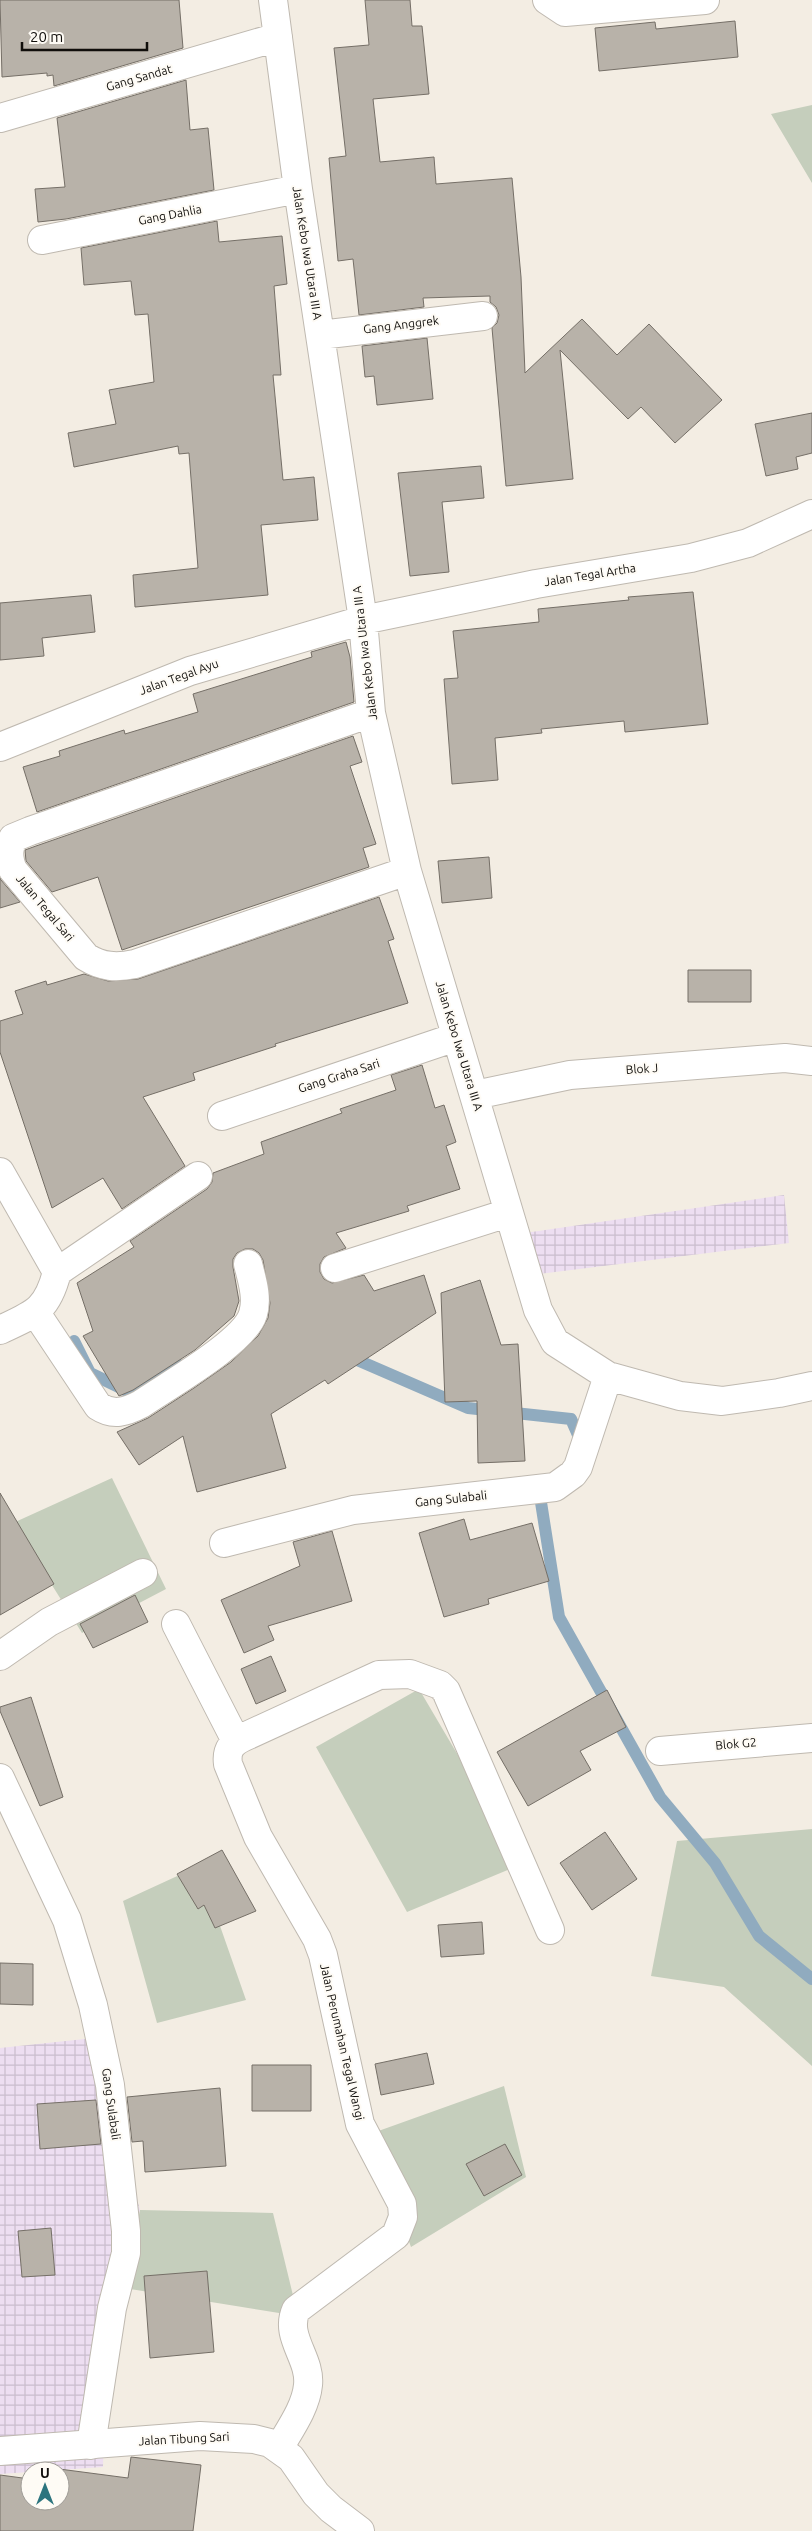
<svg xmlns="http://www.w3.org/2000/svg" width="812" height="2531" viewBox="0 0 812 2531" font-family="Ubuntu,sans-serif">
<defs>
<pattern id="industrial-grid" width="8" height="8" patternUnits="userSpaceOnUse" patternTransform="scale(1.25)"><rect width="8" height="8" fill="#eddef1"/><path d="M0 4h8M4 0v8" fill="none" stroke="#cabdcd"/></pattern>
</defs>
<rect width="100%" height="100%" fill="#f3ede3"/>
<path fill="url(#industrial-grid)" d="M784,1195L789,1243L539,1274L518,1234Z
M94,2038L140,2210L105,2388L103,2467L0,2474V2048Z"/>
<path fill="#c5cebc" d="M812,105V183L771,114Z
M112,1478L166,1589L82,1633L13,1523Z
M419,1689L522,1864L407,1912L316,1747Z
M812,1829V2066L724,1987L651,1976L677,1841Z
M199,1866L246,2000L157,2023L123,1901Z
M504,2086L526,2177L411,2247L370,2134Z
M140,2210L273,2213L298,2316L124,2288Z"/>
<g fill="none" stroke-linecap="round" stroke-linejoin="round">
<path stroke="#90abbf" stroke-width="12" d="M74,1341L90,1373L125,1390L179,1365
M348,1356L468,1408L571,1419L582,1444
M547,1490L540,1496L559,1617L660,1797L715,1863L759,1936L812,1979"/>
</g>
<path fill="#b8b2a9" stroke="#756f67" d="M0,0H179L183,48L54,86L53,75L47,76V73L2,77Z
M365,0H410L412,26H422L429,94L373,99L380,162L434,157L436,184L512,178L521,277L525,373L582,319L617,355L649,324L722,400L675,443L641,407L628,419L560,350L573,479L506,486L492,328L497,323L499,315L496,307L490,302V296L423,298L424,307L359,315L353,259L338,261L329,158L346,156L334,48L369,45Z
M735,21L738,57L599,71L595,28L655,22L656,29Z
M186,80L190,130L208,128L214,190L66,219L38,222L35,189L65,187L57,118Z
M217,221L219,242L282,236L287,284L274,286L281,375H273L283,480L314,477L318,520L261,525L268,595L135,607L133,575L198,568L189,453L179,454L178,446L74,467L68,433L116,424L109,390L154,382L148,314L135,315L131,281L84,285L81,248Z
M427,338L433,399L377,405L374,376L365,377L362,346Z
M812,413V453L796,457L798,469L766,476L755,424Z
M481,466L484,498L442,502L449,572L410,576L398,473Z
M693,592L708,724L625,732L624,721L541,729L542,733L495,738L498,780L452,784L444,679L458,678L453,631L539,622L538,609L629,600L628,597Z
M91,595L95,632L42,638L44,656L0,660V603Z
M346,642L350,657L354,702L37,812L23,767L60,756L59,751L124,730L125,734L198,712L193,694L312,657L311,652Z
M353,736L362,762L350,766L376,844L363,848L369,867L122,950L98,877L52,892L26,861L25,850L36,846Z
M489,857L492,898L442,903L438,861Z
M0,878L1,880L20,902L0,908Z
M379,897L394,939L388,941L408,1003L275,1044L276,1046L193,1073L195,1080L143,1097L185,1166L122,1209L103,1178L52,1208L0,1052V1021L23,1014L15,991L46,981L47,985L84,974L108,981L138,979Z
M688,970H751V1002H688Z
M422,1065L435,1108L444,1105L456,1142L446,1146L460,1189L407,1206L409,1211L336,1233L346,1248L324,1257L320,1264V1272L324,1279L332,1283L364,1275L374,1291L424,1275L436,1313L328,1384L325,1380L271,1414L286,1468L197,1492L183,1436L139,1465L117,1432L148,1418L194,1388L231,1362L258,1336L268,1318L270,1303L263,1260L259,1253L253,1249H245L237,1253L233,1259V1267L239,1301L234,1316L195,1350L133,1390L119,1396L83,1336L93,1331L77,1283L134,1247L130,1241L207,1189L212,1182L213,1173L264,1154L261,1142L342,1113L340,1109L396,1090L391,1075Z
M480,1280L501,1345L518,1344L525,1461L478,1463L477,1401L445,1402L441,1293Z
M0,1493L54,1584L0,1615Z
M464,1519L470,1540L532,1523L549,1581L488,1599L489,1604L444,1617L419,1533Z
M332,1531L352,1601L268,1626L274,1640L244,1653L221,1600L300,1566L293,1542Z
M135,1595L148,1622L93,1648L80,1624Z
M271,1656L286,1691L256,1704L241,1669Z
M607,1690L626,1727L580,1751L591,1770L528,1806L497,1752Z
M31,1697L63,1797L40,1806L0,1711V1707Z
M605,1832L637,1879L592,1910L560,1863Z
M222,1850L256,1911L215,1928L204,1905L198,1909L177,1874Z
M482,1922L484,1954L441,1957L438,1925Z
M0,1963L33,1964V2005L0,2004Z
M427,2053L434,2084L381,2095L375,2064Z
M252,2065H311V2111H252Z
M220,2088L226,2166L145,2172L143,2141L132,2142L127,2097Z
M96,2100L101,2144L40,2149L37,2104Z
M505,2144L522,2175L484,2196L466,2164Z
M51,2228L55,2275L22,2277L18,2231Z
M207,2271L214,2352L150,2358L144,2276Z
M131,2457L201,2465L193,2531H0V2475L30,2479V2501H60V2471H43L44,2467L128,2478Z"/>
<g fill="none" stroke-linecap="round" stroke-linejoin="round">
<defs>
<path id="minor" d="M273,0L298,189L363,620L371,713L407,871L538,1310L555,1342L608,1376L680,1396L722,1401L779,1393L812,1386
M547,0L565,12L705,0
M0,118L278,37
M42,240L298,189
M320,335L483,316
M371,713L30,831L13,838C8,850 8,858 13,870L86,957C102,967 116,968 135,964L407,871
M0,747L190,671L363,620L536,584L691,558L748,543L812,514
M475,1095L570,1075L785,1058L812,1061
M222,1116L456,1037
M0,1172L57,1272C47,1311 34,1314 0,1330
M335,1268L508,1213
M57,1272L198,1176
M36,1313L98,1406C113,1416 126,1412 141,1404C167,1386 245,1342 253,1314C258,1298 252,1280 248,1264
M224,1543L353,1510L555,1487L573,1474L578,1467L608,1376
M176,1624L236,1741
M0,1656L49,1622L143,1573
M660,1751L812,1738
M0,1778L67,1920L93,2005L110,2085L126,2231V2253L112,2308L91,2445
M279,2448C290,2429 306,2407 308,2385C311,2358 284,2337 296,2310L396,2235L403,2217L402,2204L360,2124L323,1955L317,1939L258,1837L228,1764C226,1750 231,1743 244,1737L379,1675L410,1674L440,1685L446,1691L550,1930"/>
<path id="tertiary" d="M0,2451L200,2436L254,2439L270,2443L291,2458L316,2494L331,2509L360,2531"/>
</defs>
<use href="#minor" stroke="#bfb9b0" stroke-width="30"/>
<use href="#tertiary" stroke="#bfb9b0" stroke-width="30"/>
<use href="#minor" stroke="#fff" stroke-width="28"/>
<use href="#tertiary" stroke="#fff" stroke-width="28"/>
</g>
<g text-anchor="middle" stroke-width="4" stroke-linejoin="round" paint-order="stroke">
<g font-size="12" fill="#100e0b" stroke="#fefbf5">
<text transform="translate(139 78) rotate(-16)" y="4">Gang Sandat</text>
<text transform="translate(170 215) rotate(-11)" y="4">Gang Dahlia</text>
<text transform="translate(307 253) rotate(81)" y="4">Jalan Kebo Iwa Utara III A</text>
<text transform="translate(401 325) rotate(-7)" y="4">Gang Anggrek</text>
<text transform="translate(590 575) rotate(-9)" y="4">Jalan Tegal Artha</text>
<text transform="translate(365 653) rotate(-97)" y="4">Jalan Kebo Iwa Utara III A</text>
<text transform="translate(179 677) rotate(-20)" y="4">Jalan Tegal Ayu</text>
<text transform="translate(45 908) rotate(50)" y="4">Jalan Tegal Sari</text>
<text transform="translate(459 1046) rotate(73)" y="4">Jalan Kebo Iwa Utara III A</text>
<text transform="translate(642 1069) rotate(-4)" y="4">Blok J</text>
<text transform="translate(339 1076) rotate(-18)" y="4">Gang Graha Sari</text>
<text transform="translate(451 1499) rotate(-6)" y="4">Gang Sulabali</text>
<text transform="translate(736 1744) rotate(-5)" y="4">Blok G2</text>
<text transform="translate(342 2042) rotate(77)" y="4">Jalan Perumahan Tegal Wangi</text>
<text transform="translate(111 2104) rotate(82)" y="4">Gang Sulabali</text>
<text transform="translate(184 2439) rotate(-3)" y="4">Jalan Tibung Sari</text>
</g>
</g>
<g transform="translate(45 2486)"><circle r="24" fill="#fefbf5" stroke="#9f9c97"/>
<path d="M0-4L9 19L0 12L-9 19Z" fill="#2c747e"/>
<text y="-8" font-size="14" font-weight="bold" text-anchor="middle" fill="#100e0b">U</text>
</g>
<path d="M22 42v8h125v-8" fill="none" stroke="#100e0b" stroke-width="2.5"/>
<text x="30" y="42" font-size="15" fill="#100e0b" stroke="#fefbf5" stroke-width="4" paint-order="stroke">20 m</text>
</svg>
